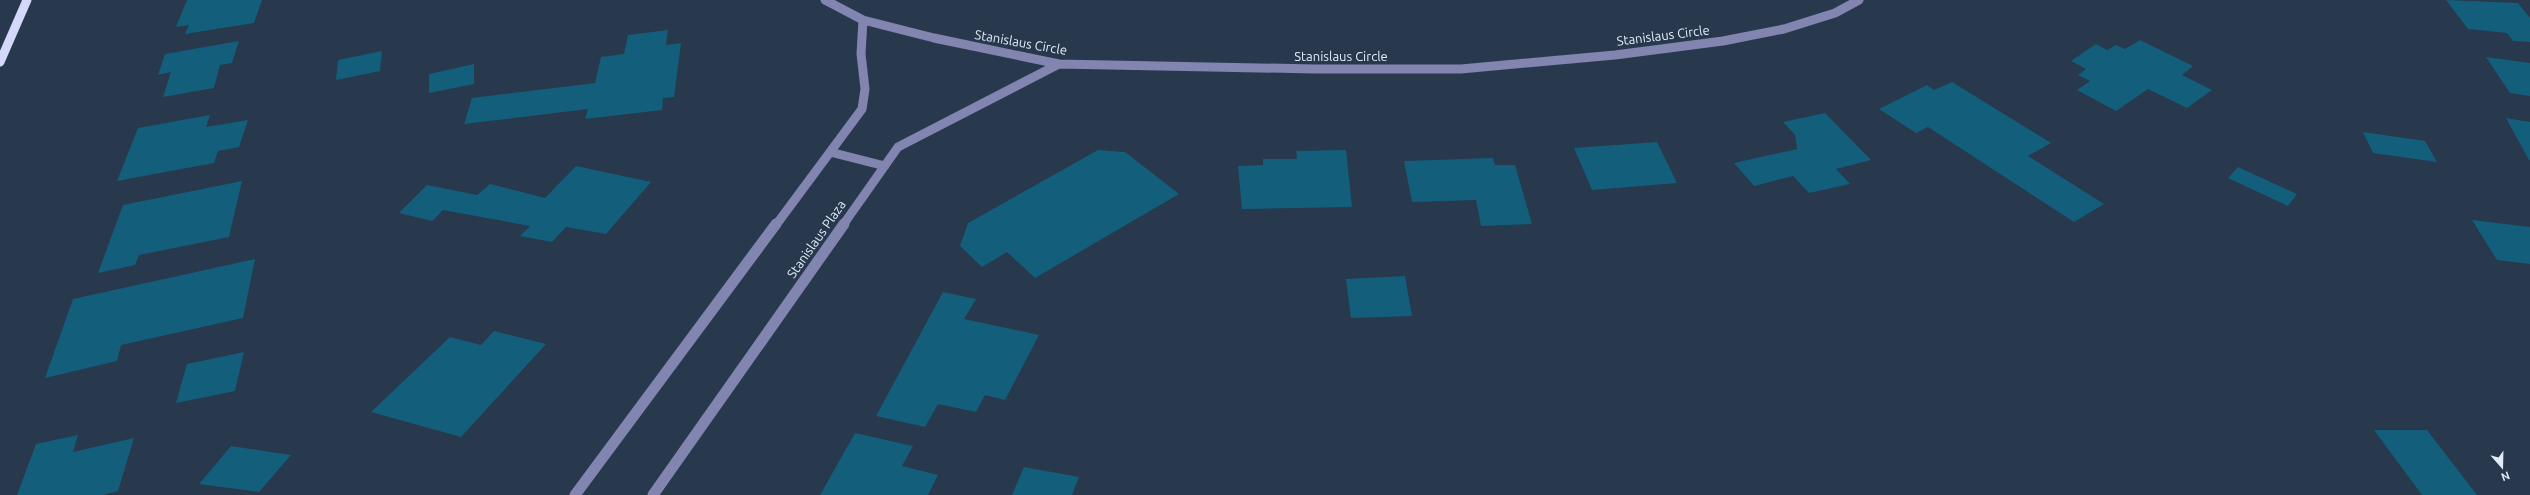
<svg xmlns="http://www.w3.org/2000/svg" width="2530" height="495" viewBox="0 0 2530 495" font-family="Ubuntu,sans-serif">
<rect width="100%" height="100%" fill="#28384d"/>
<path fill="#135e7b" d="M187,0H262L254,23L185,34L189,25L176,27Z
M2446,0L2518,3L2530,18V42L2513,41L2507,33L2468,29Z
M668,30L666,45L681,43L674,97L663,98L662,110L585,119L588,109L464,124L472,98L595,83L601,57L624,54L628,35Z
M2140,40L2193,66L2182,75L2212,90L2187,108L2148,89L2116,111L2077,90L2090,81L2078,75L2086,69L2071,61L2096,44L2107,50L2116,45L2125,49Z
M239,41L232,63L220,65L214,88L163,97L171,72L158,75L165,54Z
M382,51L380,71L336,80L338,60Z
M2486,57L2530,63V96L2510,93Z
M474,64V84L429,93V74Z
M1952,82L2051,143L2028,156L2104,204L2074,222L1928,127L1916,133L1879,109L1927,85L1934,90Z
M1825,113L1871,160L1836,169L1850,184L1809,193L1793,176L1754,186L1734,163L1797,149L1795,135L1783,122Z
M210,115L206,127L248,120L239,147L218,151L214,163L117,181L138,128Z
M2506,118L2530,122V160H2529Z
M2363,132L2425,141L2437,162L2373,153Z
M1657,142L1677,183L1592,190L1574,148Z
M1098,150L1125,152L1179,194L1035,278L1007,252L982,267L960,246L968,223Z
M1346,150L1352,207L1242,209L1238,166L1263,165V159H1297L1296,151Z
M1493,158L1495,165H1515L1532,224L1481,226L1476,200L1412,202L1404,161Z
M576,166L651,182L606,234L566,227L552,242L520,236L530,226L443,210L432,221L399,213L427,185L477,195L490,184L545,198Z
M2238,167L2297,194L2288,206L2228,178Z
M242,181L229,237L139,255L135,265L98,273L123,205Z
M2472,220L2530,227V264L2497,260Z
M255,259L243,318L121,345L117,361L45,378L73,299Z
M1405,276L1412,316L1351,318L1346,279Z
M943,292L976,299L964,319L1039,335L1005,400L985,395L976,412L938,404L925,427L876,416Z
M494,331L546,344L461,437L371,412L450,337L481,345Z
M244,352L235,391L176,403L187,364Z
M2374,430H2427L2477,495H2422Z
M855,433L913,446L902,466L938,475L928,495H820Z
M78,435L73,452L134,438L118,491L103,495H17L36,444Z
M231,446L291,455L259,492L199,484Z
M1024,467L1079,477L1072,495H1012Z"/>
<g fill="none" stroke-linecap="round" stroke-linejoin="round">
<path stroke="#8185b0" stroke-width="9" d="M825,0L863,20L934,38L1059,64L1315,69H1461L1615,55L1723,41L1784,29L1835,13L1859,0
M830,152L885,166
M776,225L862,109L865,89L861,54L863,20
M843,225L898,147L1059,64"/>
<path stroke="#8185b0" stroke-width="11" d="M575,495L776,224
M653,495L844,224"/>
<path stroke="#d4d8fb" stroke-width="9" d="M0,62L27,0"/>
</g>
<g text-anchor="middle" stroke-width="3.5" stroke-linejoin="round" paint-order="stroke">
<g font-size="13" fill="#e1ecf9" stroke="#28384d">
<text transform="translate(1663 35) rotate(-7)" y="5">Stanislaus Circle</text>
<text transform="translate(1021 42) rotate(10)" y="5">Stanislaus Circle</text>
<text x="1341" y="61">Stanislaus Circle</text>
<text transform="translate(816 239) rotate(-55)" y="5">Stanislaus Plaza</text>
</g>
</g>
<g transform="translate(2502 467) rotate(160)" stroke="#28384d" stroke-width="3" paint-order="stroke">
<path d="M0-3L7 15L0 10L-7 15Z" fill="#e1ecf9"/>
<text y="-6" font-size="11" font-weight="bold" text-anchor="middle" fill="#e1ecf9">N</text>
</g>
</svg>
